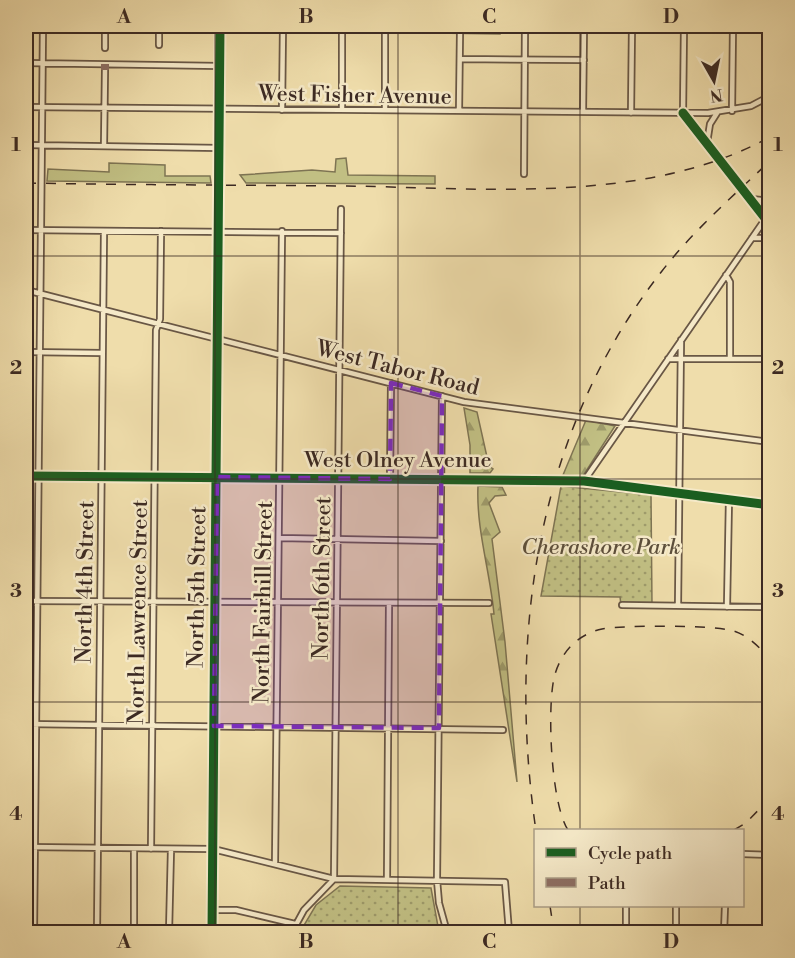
<svg xmlns="http://www.w3.org/2000/svg" width="795" height="958" viewBox="0 0 795 958" font-family="'Libre Bodoni',serif">
<defs>
<pattern id="forest-firs" width="22" height="20" patternUnits="userSpaceOnUse" patternTransform="scale(1.5)"><rect width="22" height="20" fill="#c1bf83"/><path d="M5 1l3.5 6h-7zM16 11l3.5 6h-7z" fill="#9e9b6b"/></pattern>
<pattern id="park-dots" width="8" height="8" patternUnits="userSpaceOnUse" patternTransform="scale(1.5)"><rect width="8" height="8" fill="#c1bf83"/><path d="M2 2h.1M6 6h.1" fill="none" stroke="#9e9b6b" stroke-width="1.8" stroke-linecap="round"/></pattern>
</defs>
<rect width="100%" height="100%" fill="#efddab"/>
<filter id="stains"><feTurbulence type="fractalNoise" baseFrequency=".00333" numOctaves="4"/><feColorMatrix values="0 0 0 0 .2 0 0 0 0 .09 0 0 0 0 .02 0 0 0 .5 -.17"/></filter>
<radialGradient id="worn" r=".72"><stop offset=".6" stop-color="#630" stop-opacity="0"/><stop offset="1" stop-color="#630" stop-opacity=".3"/></radialGradient>
<path fill="#c1bf83" stroke="#7e7453" stroke-width="1.5" d="M346,158L348,175L435,176V184L246,183L240,175L312,170L335,172L336,159Z
M109,163L165,165V176H210L211,183L47,181L48,169L109,172Z"/>
<path fill="url(#forest-firs)" stroke="#7e7453" stroke-width="1.5" d="M464,408L477,412L489,466L493,469L490,473H470V445Z
M586,420L615,426L583,476L563,475Z
M478,486L502,487L506,495L495,496L489,503L500,532L492,539L505,642L517,782L491,614H494C490,571 476,529 478,486Z"/>
<path fill="url(#park-dots)" stroke="#7e7453" stroke-width="1.5" d="M433,26H500V34L434,33Z
M561,486L651,495L652,604L621,605L620,597L541,596Z
M340,886L431,888L439,932H300L316,905Z"/>
<g fill="none" stroke-linecap="round" stroke-linejoin="round">
<defs>
<path id="minor" d="M684,26L683,113L770,224
M159,45V26
M105,48V26
M461,59L584,60
M26,63L220,66
M26,107L708,113L751,106L770,96
M282,110L283,26
M342,110V26
M385,110V26
M459,111L460,33
M732,111L733,26
M583,112L584,26
M631,113L632,26
M707,143L710,124L717,113
M26,145L220,148
M104,146L105,70
M524,174L525,26
M751,199L770,201
M26,230L341,233
M752,238H770
M726,275L730,282V359
M26,290L464,402L770,442
M26,352L102,353
M668,359H770
M442,396L437,880L439,903L447,932
M26,476L584,481L770,505
M390,479L391,383
M584,481L770,212
M279,538L441,541
M26,601L489,603
M622,605L770,607
M678,606L681,340
M727,607L729,499
M26,724L503,730
M26,787L35,786
M26,847L213,849L334,879L505,882L509,932
M151,849L156,330L160,319L161,231
M742,854L770,855
M275,864L282,231
M387,880L389,604
M212,910H236L295,924
M34,932L43,26
M97,932L104,231
M134,932V849
M169,932L171,849
M212,932L220,26
M292,932L304,910L334,879L341,209
M626,932V906
M676,932V906
M724,932L725,906"/>
</defs>
<use href="#minor" stroke="#695745" stroke-width="8"/>
<use href="#minor" stroke="#f5e9c8" stroke-width="4.5"/>
<path stroke="#3c2a23" stroke-width="1.5" stroke-dasharray="10 10" stroke-linecap="butt" d="M26,183C133,185 240,185 347,186C484,188 646,205 770,137
M535,824C508,630 538,429 662,271C694,230 733,196 770,161
M568,830C551,804 547,710 554,678C557,665 564,652 574,643C582,636 592,631 602,629C622,625 716,625 734,631C749,636 759,647 770,659
M734,830L746,823L770,798
M550,906L554,932"/>
<path stroke="#8d6e63" stroke-width="8" stroke-dasharray="15 8" stroke-linecap="butt" d="M105,64V70"/>
<defs>
<path id="cycleway" d="M683,113L765,218
M26,476L584,481L770,505
M212,932L220,26"/>
</defs>
<use href="#cycleway" stroke="#f5e9c8" stroke-width="13"/>
<use href="#cycleway" stroke="#1b5e20" stroke-width="9"/>
</g>
<path fill="#7b2cbf" fill-opacity="0.2" stroke="#7b2cbf" stroke-width="4.5" stroke-dasharray="12 8" stroke-linejoin="round" d="M391,383L442,396L439,728L214,726L217,477L390,479Z"/>
<path fill="none" stroke="#3c2a23" stroke-width="1.5" stroke-opacity="0.55" d="M215,26V932M398,26V932M580,26V830M26,256H770M26,479H770M26,702H770M580,906V932"/>
<g text-anchor="middle" stroke-width="5" stroke-linejoin="round" paint-order="stroke">
<g font-size="22" fill="#3c2a23" stroke="#f5e9c8">
<text transform="translate(355 94) rotate(1)" y="8">West Fisher Avenue</text>
<text transform="translate(398 367) rotate(14)" y="8">West Tabor Road</text>
<text x="398" y="467">West Olney Avenue</text>
<text transform="translate(321 578) rotate(-89)" y="8">North 6th Street</text>
<text transform="translate(84 582) rotate(-89)" y="8">North 4th Street</text>
<text transform="translate(196 587) rotate(-89)" y="8">North 5th Street</text>
<text transform="translate(262 602) rotate(-89)" y="8">North Fairhill Street</text>
<text transform="translate(137 612) rotate(-89)" y="8">North Lawrence Street</text>
</g>
<g font-size="22" font-style="italic" fill="#5d4f3b" stroke="#f5e9c8">
<text x="601" y="554">Cherashore Park</text>
</g>
</g>
<rect width="795" height="958" fill="none" stroke="#efddab" stroke-width="66"/>
<rect x="534" y="829" width="210" height="78" fill="#f5e9c8" stroke="#ab9d86" stroke-width="1.5"/>
<rect x="546" y="848" width="30" height="9" fill="#1b5e20" stroke="#ab9d86" stroke-width="1.5"/>
<text x="588" y="859" font-size="18" fill="#3c2a23">Cycle path</text>
<rect x="546" y="878" width="30" height="9" fill="#8d6e63" stroke="#ab9d86" stroke-width="1.5"/>
<text x="588" y="889" font-size="18" fill="#3c2a23">Path</text>
<g transform="translate(714 81) rotate(171)" stroke="#f5e9c8" stroke-width="4.5" paint-order="stroke">
<path d="M0-4.5L10 22L0 15L-10 22Z" fill="#3c2a23"/>
<text y="-9" font-size="16" font-weight="bold" text-anchor="middle" fill="#3c2a23">N</text>
</g>
<rect x="33" y="33" width="729" height="892" fill="none" stroke="#3c2a23" stroke-width="2"/>
<g font-size="20" text-anchor="middle" font-weight="bold" fill="#3c2a23">
<text x="124" y="23">A</text>
<text x="306" y="23">B</text>
<text x="489" y="23">C</text>
<text x="671" y="23">D</text>
<text x="16" y="151">1</text>
<text x="778" y="151">1</text>
<text x="16" y="374">2</text>
<text x="778" y="374">2</text>
<text x="16" y="597">3</text>
<text x="778" y="597">3</text>
<text x="16" y="820">4</text>
<text x="778" y="820">4</text>
<text x="124" y="948">A</text>
<text x="306" y="948">B</text>
<text x="489" y="948">C</text>
<text x="671" y="948">D</text>
</g>
<rect width="100%" height="100%" filter="url(#stains)"/>
<rect width="100%" height="100%" fill="url(#worn)"/>
</svg>
